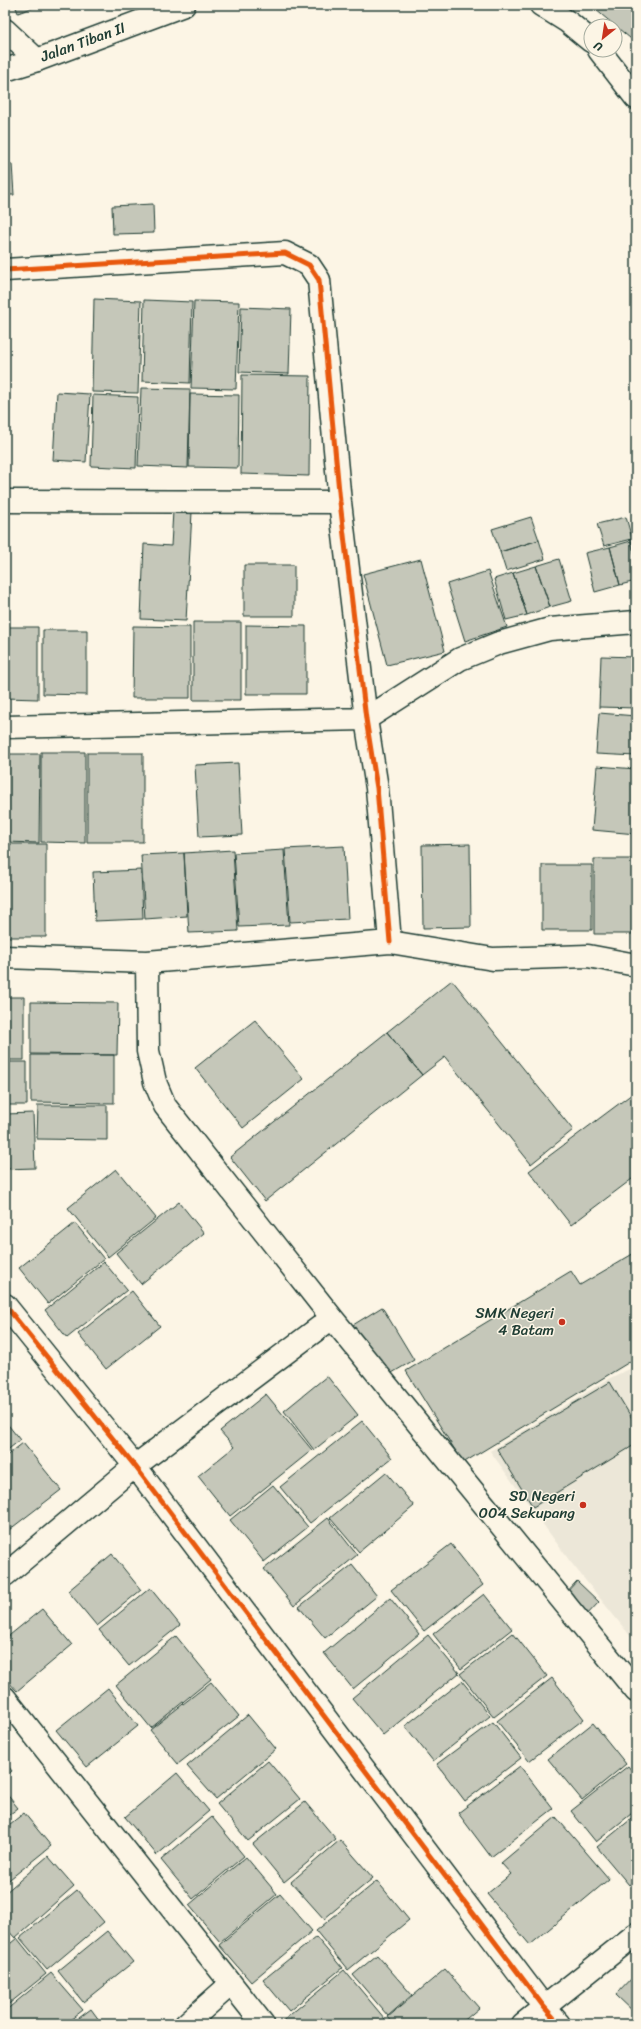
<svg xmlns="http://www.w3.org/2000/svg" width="641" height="2029" viewBox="0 0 641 2029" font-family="Sriracha,sans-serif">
<rect width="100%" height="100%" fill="#fcf5e5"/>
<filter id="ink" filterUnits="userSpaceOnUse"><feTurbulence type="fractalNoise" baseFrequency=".025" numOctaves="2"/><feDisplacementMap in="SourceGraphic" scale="8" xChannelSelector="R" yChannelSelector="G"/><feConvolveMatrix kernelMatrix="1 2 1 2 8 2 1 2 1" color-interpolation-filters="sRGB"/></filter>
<g filter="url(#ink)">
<path fill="#ece7d8" d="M636,1366V1643L569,1560L490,1451L610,1378Z"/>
<path fill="#c5c7b9" stroke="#1f3d34" d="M15,5H40L18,13Z
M590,5H636V43Z
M5,164H12L14,195H5Z
M153,204L154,233L113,234L112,206Z
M94,299L141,301L138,393L92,392Z
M144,300L192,302L190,383L142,381Z
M194,301L239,302L236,389L191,388Z
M241,307L291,309L289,374L239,372Z
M242,375L310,376L309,476L241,474Z
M141,388L190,389L188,468L138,466Z
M57,392L90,394L86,462L53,460Z
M190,394L239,395L238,468L189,467Z
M93,395L138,397L136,468L91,466Z
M173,511L192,512L186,621L141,619L144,544L171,546Z
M531,517L539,540L500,552L492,529Z
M626,517L632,539L604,546L597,524Z
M539,540L545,559L506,571L500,552Z
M636,540V560L631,541Z
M631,541L636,560V581L620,585L610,547Z
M610,547L620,585L595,592L585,553Z
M421,559L445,651L387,665L363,574Z
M559,559L572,601L550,607L536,566Z
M244,565H294V616H244Z
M536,566L550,607L527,615L513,573Z
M488,571L507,627L465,641L447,584Z
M513,573L527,615L506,620L494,579Z
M193,622H241V700H193Z
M246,625L306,626V694H246Z
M133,626L190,627V698H132Z
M5,627H38V699L5,698Z
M43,630H87V695L43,694Z
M601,656L636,657V708L599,707Z
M599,713L636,716V756L596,754Z
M41,752H85V843L41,842Z
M87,753H143V842H87Z
M5,754H40L39,843L5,842Z
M238,763L242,835L199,837L195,765Z
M597,766L636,769V834L592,830Z
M5,844H46V937H5Z
M470,844L471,927L423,928L422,845Z
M344,846L348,919L290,922L285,849Z
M233,850L238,931L189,933L184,853Z
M284,850L289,925L239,927L234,853Z
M184,853L187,916L145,919L141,855Z
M594,859H636V934H594Z
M542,865H592V930H542Z
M141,870L143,919L95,921L93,872Z
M452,980L573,1130L531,1164L445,1057L422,1075L387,1032Z
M5,997H24V1060H5Z
M31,1002L118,1003L117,1055L31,1054Z
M255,1020L304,1079L243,1128L195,1068Z
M387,1032L422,1075L265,1201L230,1157Z
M31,1055H114V1103L31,1102Z
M5,1062H27V1105H5Z
M636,1091V1176L571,1225L529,1171Z
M38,1105H107V1140L37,1139Z
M33,1113L35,1168L5,1169V1114Z
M116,1169L156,1218L108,1257L68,1208Z
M179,1202L204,1233L141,1284L116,1253Z
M75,1223L104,1259L48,1304L19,1268Z
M636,1252V1358L463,1463L406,1371L571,1271L580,1285Z
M104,1262L127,1290L67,1338L45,1310Z
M132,1291L160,1326L106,1369L78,1334Z
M382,1307L414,1360L385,1377L353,1325Z
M327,1376L358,1415L314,1450L284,1411Z
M610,1382L636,1425V1444L533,1507L497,1449Z
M266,1394L312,1450L230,1516L198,1476L234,1447L220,1431Z
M5,1421L20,1440L5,1452Z
M362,1421L392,1458L310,1523L280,1487Z
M23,1443L61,1490L9,1530L5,1524V1457Z
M386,1472L414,1506L359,1552L330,1518Z
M273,1485L308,1527L264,1562L230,1520Z
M328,1518L357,1555L294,1606L264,1569Z
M451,1544L483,1585L424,1631L391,1590Z
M112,1554L141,1590L97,1626L68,1591Z
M352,1565L377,1596L325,1638L299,1607Z
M577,1581L599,1602L585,1617L563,1596Z
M150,1588L180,1625L129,1666L99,1630Z
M484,1594L512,1629L461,1669L433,1634Z
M390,1598L419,1634L353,1689L324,1653Z
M42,1609L72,1645L17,1691L5,1678V1639Z
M513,1633L547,1676L494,1717L460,1674Z
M428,1635L459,1673L383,1735L352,1698Z
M176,1636L211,1679L151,1728L116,1685Z
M552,1678L584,1719L529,1761L497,1721Z
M462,1681L490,1716L433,1761L405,1726Z
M211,1682L239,1716L178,1764L150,1730Z
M108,1688L138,1726L87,1767L56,1730Z
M248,1715L276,1749L216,1799L187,1766Z
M493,1722L521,1758L465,1801L437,1764Z
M593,1723L626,1764L582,1800L548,1759Z
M268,1761L300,1799L248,1841L217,1804Z
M5,1762L12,1771L5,1777Z
M520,1766L553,1809L491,1857L458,1813Z
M628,1766L636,1776V1810L596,1842L571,1811Z
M177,1773L209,1811L157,1855L125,1817Z
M5,1792L18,1808L5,1818Z
M305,1802L336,1839L284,1882L253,1844Z
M24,1813L51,1846L5,1883V1828Z
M636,1815V1879L629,1885L597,1847Z
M212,1817L244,1856L193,1899L161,1860Z
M556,1817L609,1879L530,1945L487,1894L511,1874L501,1863Z
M340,1840L373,1878L324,1919L291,1882Z
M48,1856L74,1886L15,1938L5,1927V1893Z
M246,1857L277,1894L220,1942L189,1905Z
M377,1881L409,1920L348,1970L316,1931Z
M77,1890L104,1922L47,1970L20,1938Z
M280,1894L312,1931L251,1982L219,1945Z
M107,1931L133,1962L83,2002L58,1971Z
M316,1937L342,1968L289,2011L263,1980Z
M17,1938L46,1974L5,2007V1948Z
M377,1955L412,1995L388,2016L353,1975Z
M445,1969L479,2008L460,2024H394L388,2017Z
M344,1970L385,2019L379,2024H279Z
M51,1973L83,2010L65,2024H5V2011Z
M636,1974V2014L616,1995Z
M91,2009L102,2024H71Z"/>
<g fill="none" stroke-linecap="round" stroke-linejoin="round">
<defs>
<path id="street" d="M5,30L37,60
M5,270L285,253L309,265L319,280L340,502L366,719L377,788L390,942
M5,501L340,502
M5,727L366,719L460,659L499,643L550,629L636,622
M5,957L147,962L390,942L493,959L588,956L636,965
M147,962L148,1051L155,1082L165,1106L332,1318L636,1691
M5,1305L135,1466L544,2007L559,2024
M5,1575L135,1466L332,1318
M5,1698L263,2024
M186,2024L231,1984
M523,2024L636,1934"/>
<path id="secondary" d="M541,5L568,22L591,41
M599,50L636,98
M5,70L37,60L184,5"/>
</defs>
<use href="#street" stroke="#1f3d34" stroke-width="25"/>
<use href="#secondary" stroke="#1f3d34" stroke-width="25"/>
<use href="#street" stroke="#fcf5e5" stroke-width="22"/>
<use href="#secondary" stroke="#fcf5e5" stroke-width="22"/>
<defs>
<path id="cycleway" d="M5,270L285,253L309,265L319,280L340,502L366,719L377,788L390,942
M5,1305L135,1466L544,2007L559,2024"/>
</defs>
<use href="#cycleway" stroke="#fcf5e5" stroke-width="8"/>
<use href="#cycleway" stroke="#e8590c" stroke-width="5"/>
</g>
</g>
<g fill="#c8321e" stroke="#fcf5e5" stroke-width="1.5">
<circle cx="562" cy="1322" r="4"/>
<circle cx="583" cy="1505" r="4"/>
</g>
<g text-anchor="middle" stroke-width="3" stroke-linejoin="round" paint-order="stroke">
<g font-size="15" fill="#1f3d34" stroke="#fcf5e5">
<text transform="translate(83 42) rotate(-20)" y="5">Jalan Tiban II</text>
</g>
<g font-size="15" fill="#1f3d34" stroke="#fcf5e5" text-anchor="end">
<text x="554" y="1318">SMK Negeri<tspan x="554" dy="17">4 Batam</tspan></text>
<text x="575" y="1501">SD Negeri<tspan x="575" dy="17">004 Sekupang</tspan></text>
</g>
</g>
<rect width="641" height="2029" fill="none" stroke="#fcf5e5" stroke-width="20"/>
<rect x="10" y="10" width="621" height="2009" fill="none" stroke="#1f3d34" stroke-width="1.5" filter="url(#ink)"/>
<g transform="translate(603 38) rotate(210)"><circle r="19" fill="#fcf5e5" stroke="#a4ab9e"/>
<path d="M0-3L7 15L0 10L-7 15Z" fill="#c8321e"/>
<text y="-6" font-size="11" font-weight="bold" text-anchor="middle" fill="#1f3d34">U</text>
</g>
</svg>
